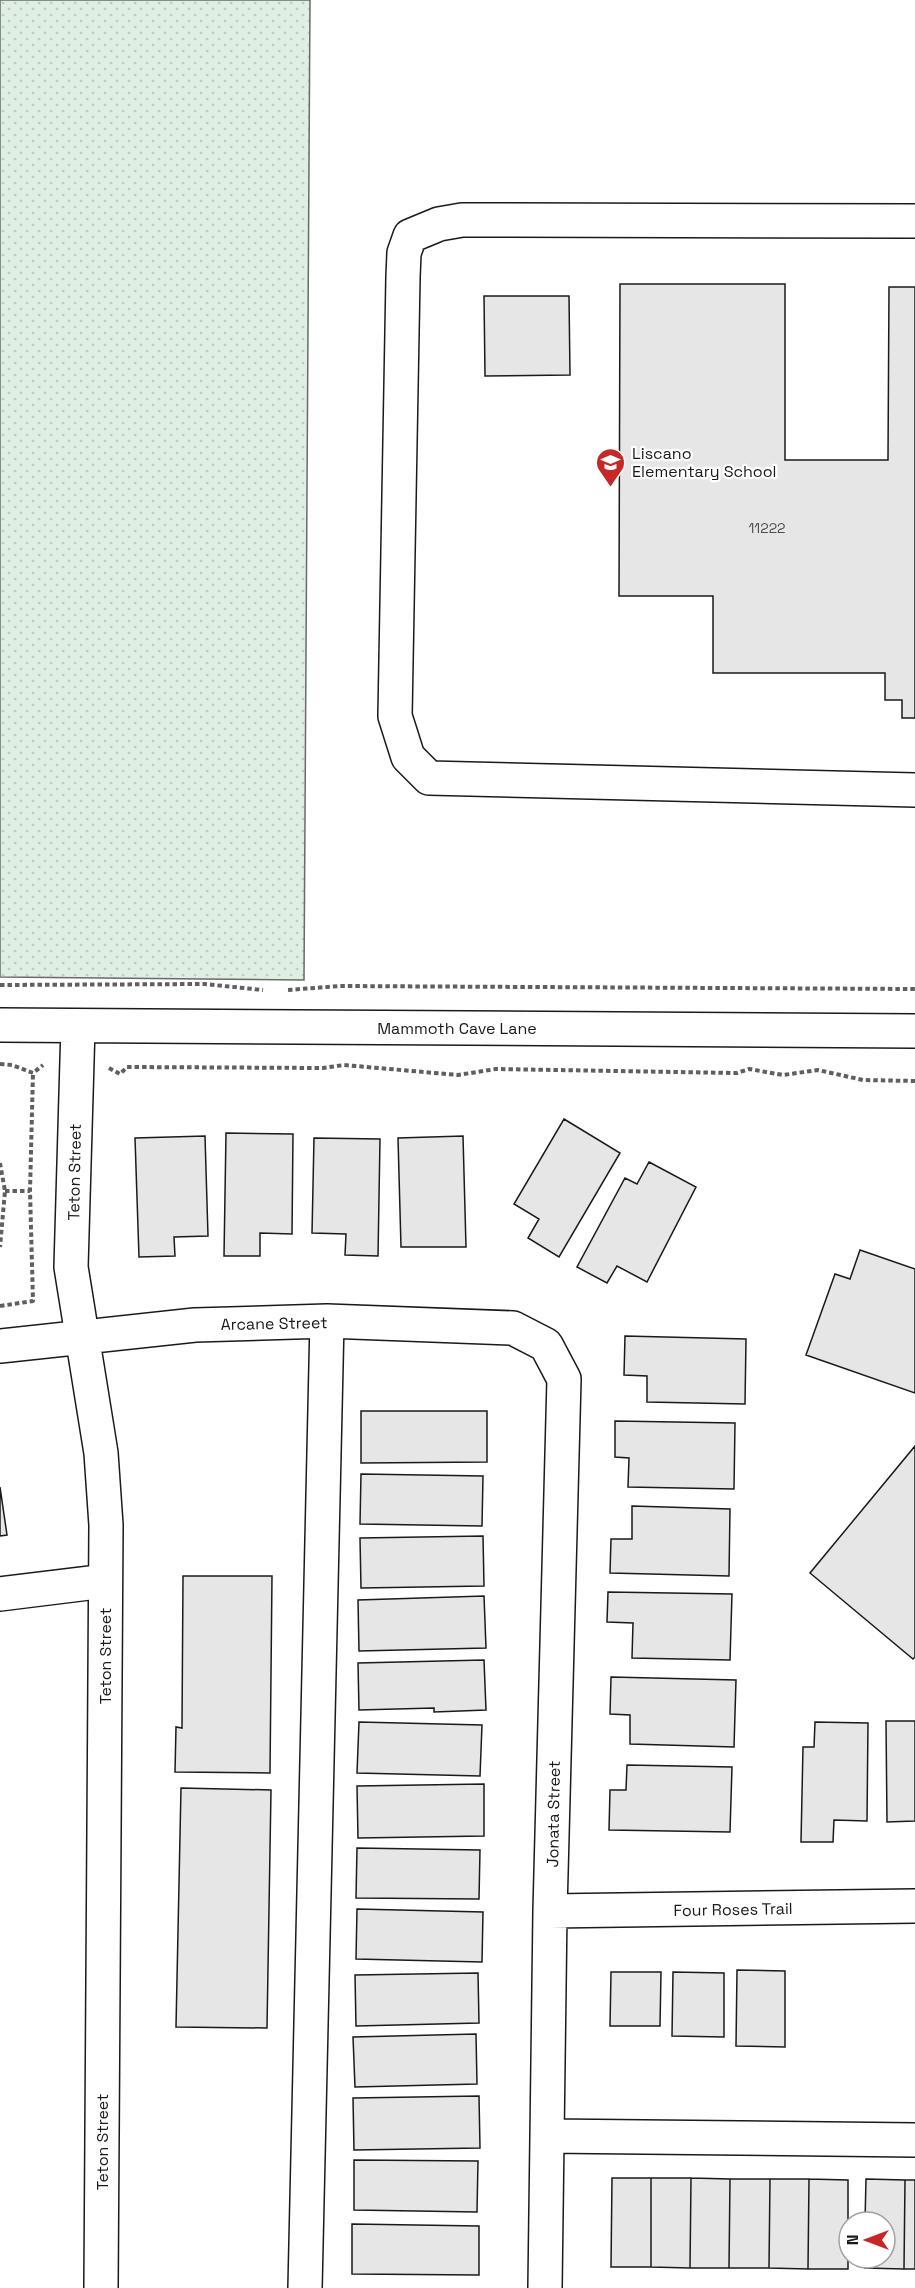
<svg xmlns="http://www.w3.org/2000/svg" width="915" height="2288" viewBox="0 0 915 2288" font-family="'Space Grotesk',sans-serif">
<defs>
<pattern id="grass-dots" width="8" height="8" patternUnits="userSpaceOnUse" patternTransform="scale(1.5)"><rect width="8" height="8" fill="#e0efe3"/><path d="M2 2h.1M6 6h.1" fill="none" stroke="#c0ccc2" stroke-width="1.8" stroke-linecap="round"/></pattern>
</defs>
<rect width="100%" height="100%" fill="#fff"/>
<path fill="url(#grass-dots)" stroke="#6a6a6a" stroke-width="1.5" d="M0,0H310L304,980L0,977Z"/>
<path fill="#e6e6e6" stroke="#1a1a1a" stroke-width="1.5" d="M620,284H785V460H888L889,287H915V718H902V700H885V673H713V596H619Z
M484,296H569L570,375L485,376Z
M564,1119L620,1153L559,1257L528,1238L539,1219L514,1204Z
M226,1133L293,1134L292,1234L260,1233V1256H224Z
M205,1136L208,1236L174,1237L175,1256L139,1257L135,1138Z
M463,1136L466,1247H401L398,1138Z
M314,1138L380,1139L378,1256L345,1255L346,1234L312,1233Z
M649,1162L696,1187L647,1282L617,1266L607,1283L577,1267L625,1178L637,1184Z
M860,1250L915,1269V1393L806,1355L835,1274L850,1279Z
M625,1336L746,1339L745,1404L647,1402V1376L624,1375Z
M361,1411H487V1462L361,1463Z
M615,1421L735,1423L734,1489L628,1487L629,1458L615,1457Z
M915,1446V1657L913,1659L810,1573Z
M361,1474L483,1476L482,1526L360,1524Z
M0,1487L7,1535L0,1536Z
M632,1506L730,1509L729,1576L610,1573L611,1539H632Z
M483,1536L484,1586L361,1588L360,1538Z
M183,1576H272L270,1773L175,1772L176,1727L182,1728Z
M608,1592L732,1594L730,1660L632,1658L633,1623L607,1622Z
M484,1596L486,1648L359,1651L358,1600Z
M484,1660L486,1710L434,1712V1708L359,1710L358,1663Z
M611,1677L736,1680L734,1747L630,1744V1715L610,1714Z
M886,1721H915V1821L887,1822Z
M359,1722L482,1725L480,1776L357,1773Z
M815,1722L868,1723L867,1821L834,1820L833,1842H801L803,1747H814Z
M627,1765L732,1767L730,1832L609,1830L610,1790H626Z
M484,1784V1836L358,1838L357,1786Z
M181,1788L271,1790L267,2028L176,2027Z
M357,1848L480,1850L479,1899L356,1898Z
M357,1909L483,1912L482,1962L356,1959Z
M737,1970L785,1971V2047L736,2046Z
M611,1972H661L660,2026H610Z
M673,1972L724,1973V2037L672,2036Z
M478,1973L479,2023L356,2026L355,1975Z
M476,2034L477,2084L355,2087L353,2037Z
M479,2096L480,2148L354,2150L353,2098Z
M354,2160L478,2161L477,2212L354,2210Z
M612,2178H651V2267H611Z
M651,2178H691L690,2268L651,2267Z
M691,2178L730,2179L729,2268H690Z
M730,2179H770L769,2268H729Z
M770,2179H809L808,2269L769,2268Z
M809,2179L848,2180V2269H808Z
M866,2179L905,2180L904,2269L865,2268V2258H885V2222H865Z
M905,2180H915V2269H904Z
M352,2224L479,2226V2275L352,2274Z"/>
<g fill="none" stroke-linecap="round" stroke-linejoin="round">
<defs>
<path id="minor" d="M915,221L462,220L439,224L410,236L404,253L403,277L395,716L408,757L429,778L915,790
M0,1025L915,1031
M78,1026L71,1267L101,1453L106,1525L101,2288
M0,1346L195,1325L327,1321L513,1328L546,1345L564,1379L550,1911L545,2288
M0,1594L105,1581
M550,1911L915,1906
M547,2136L915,2140
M305,2288L327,1321"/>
</defs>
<use href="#minor" stroke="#1a1a1a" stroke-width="36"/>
<path stroke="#5f5f5f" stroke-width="4" stroke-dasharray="4.5 3" stroke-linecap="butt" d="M0,985L204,984L263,990
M288,990L340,986L915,989
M0,1064L12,1065L33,1073L43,1065
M109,1068L120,1074L127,1067L323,1068L344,1065L458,1075L496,1069L737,1073L749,1069L783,1075L818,1070L863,1080L915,1081
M0,1163L5,1191L0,1247
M5,1191H30
M0,1306L33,1301L30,1191L33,1073"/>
<use href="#minor" stroke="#fff" stroke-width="33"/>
</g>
<defs>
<symbol id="school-pin" viewBox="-11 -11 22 30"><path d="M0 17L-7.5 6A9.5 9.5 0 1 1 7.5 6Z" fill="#c62828" stroke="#fff"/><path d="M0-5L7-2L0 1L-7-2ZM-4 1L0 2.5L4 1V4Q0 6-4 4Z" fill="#fff"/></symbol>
</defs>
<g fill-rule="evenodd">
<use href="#school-pin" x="594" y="446" width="33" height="45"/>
</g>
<g text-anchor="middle" stroke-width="4.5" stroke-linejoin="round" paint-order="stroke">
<g font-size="14" fill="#4d4d4d">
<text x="767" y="533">11222</text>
</g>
<g font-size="16" fill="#1a1a1a" stroke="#fff" text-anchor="start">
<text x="632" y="459">Liscano<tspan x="632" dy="18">Elementary School</tspan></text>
</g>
<g font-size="16" fill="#1a1a1a" stroke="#fff">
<text x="457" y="1034">Mammoth Cave Lane</text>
<text transform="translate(74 1172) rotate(-89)" y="6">Teton Street</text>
<text transform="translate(274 1323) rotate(-1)" y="6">Arcane Street</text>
<text transform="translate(105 1656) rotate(-90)" y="6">Teton Street</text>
<text transform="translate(553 1814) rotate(-89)" y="6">Jonata Street</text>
<text transform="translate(733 1909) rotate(-1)" y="6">Four Roses Trail</text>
<text transform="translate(102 2142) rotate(-90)" y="6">Teton Street</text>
</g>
</g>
<g transform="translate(867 2240) rotate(270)"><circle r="28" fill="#ffffff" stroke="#a3a3a3" stroke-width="1.5"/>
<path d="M0-4.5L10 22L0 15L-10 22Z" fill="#c62828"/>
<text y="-9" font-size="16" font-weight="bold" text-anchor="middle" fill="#1a1a1a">N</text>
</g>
</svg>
